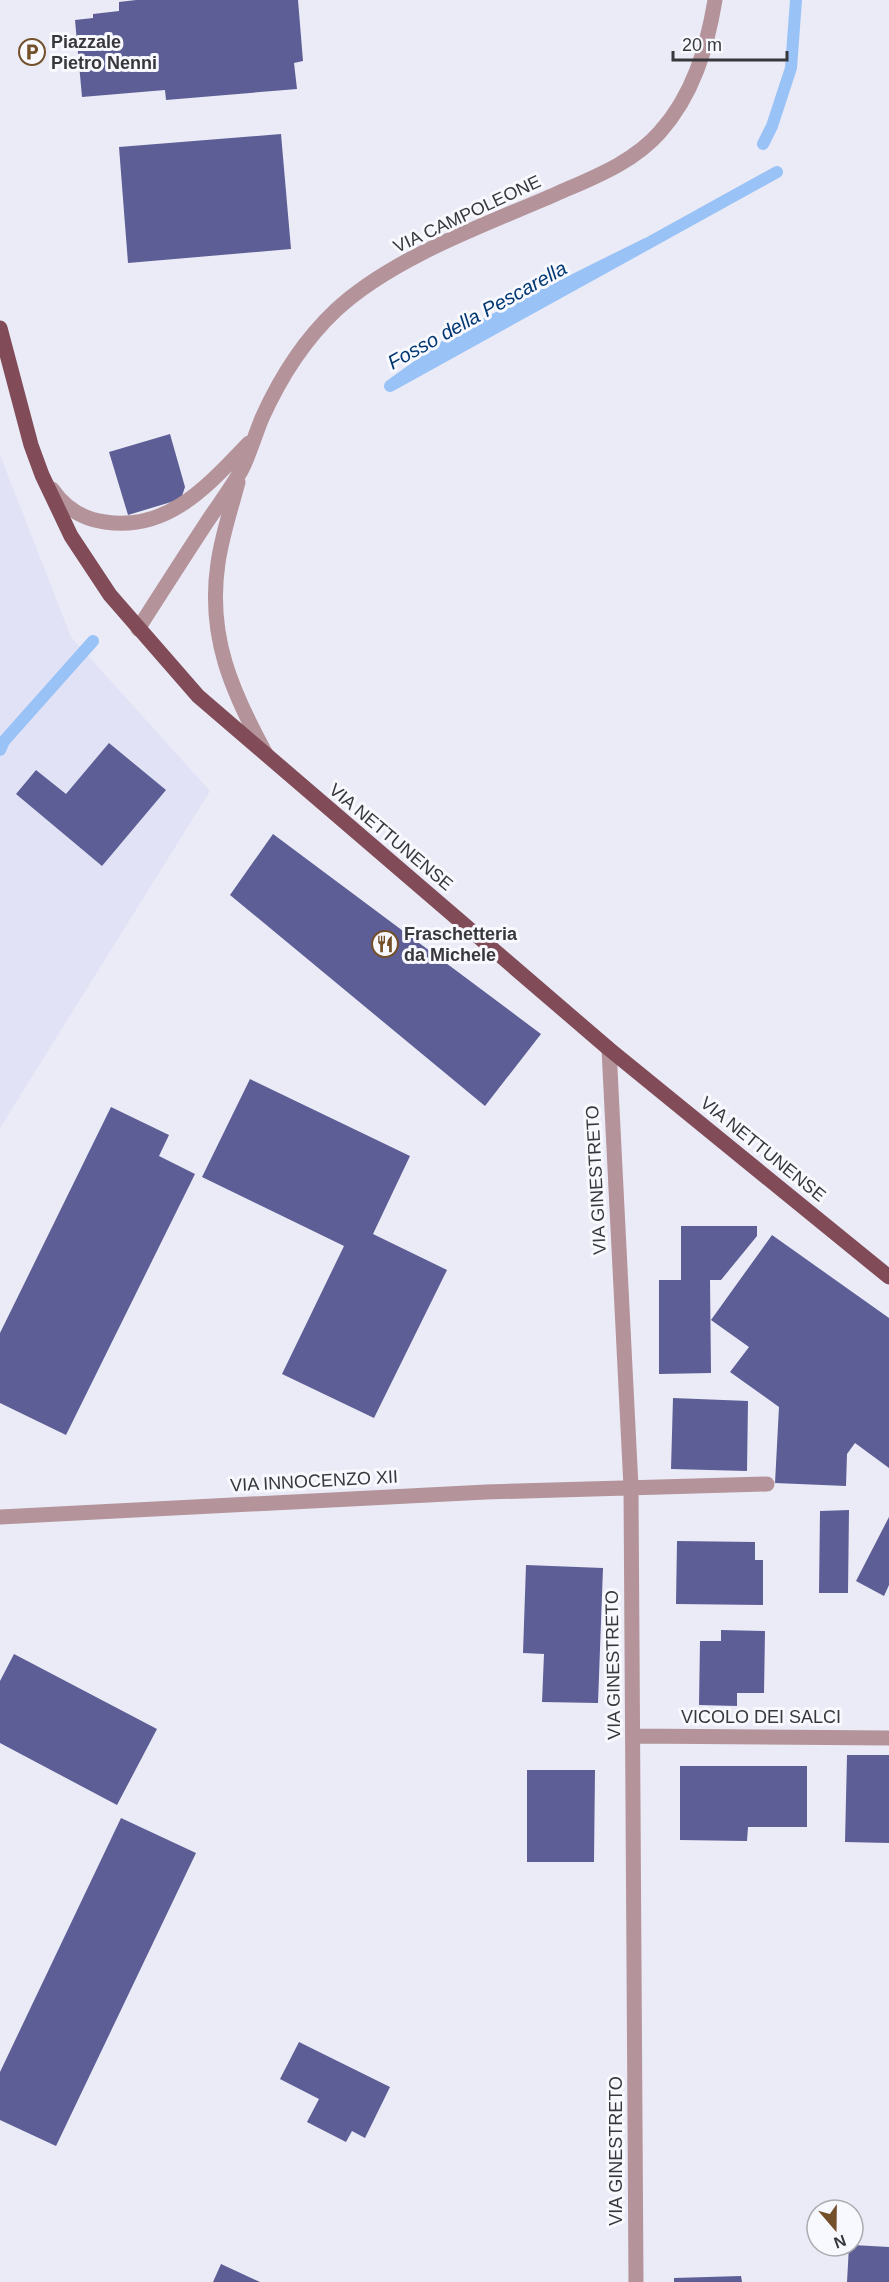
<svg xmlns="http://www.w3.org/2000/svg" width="889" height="2282" viewBox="0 0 889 2282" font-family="Arial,sans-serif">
<rect width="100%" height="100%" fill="#eaebf7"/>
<path fill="#e1e2f6" d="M0,455L71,637L210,791L0,1128Z"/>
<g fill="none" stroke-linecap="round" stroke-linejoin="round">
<path stroke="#99c2f6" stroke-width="12" d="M763,144L772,126L791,68L796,0
M646,244L457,338L390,386L777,172
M0,750L4,741L93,641"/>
</g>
<path fill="#5d5e95" d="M136,0H298L303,61L294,63L297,89L166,100L165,90L82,97L75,20L93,18V14L119,11V2Z
M281,134L291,249L128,263L119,147Z
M170,434L185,487L181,499L128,515L109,452Z
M109,743L166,790L102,866L16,794L36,770L66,794Z
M273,834L541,1034L485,1106L230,895Z
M250,1079L410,1156L373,1234L447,1270L374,1418L282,1374L344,1246L202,1177Z
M111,1107L169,1135L159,1156L195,1174L66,1435L0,1403V1333Z
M681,1226H757V1236L721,1280H710L711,1373L659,1374V1280H681Z
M772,1235L889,1318V1468L855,1443L847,1454L846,1486L775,1483L779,1407L730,1372L749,1347L711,1320Z
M673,1398L748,1401L747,1471L671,1469Z
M849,1510L848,1593H819L820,1511Z
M889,1517V1585L884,1596L856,1581Z
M677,1541L755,1542V1560H763V1605L676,1604Z
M526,1565L603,1568L598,1703L542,1702L544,1654L523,1653Z
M721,1630L765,1631L764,1693H737V1706L699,1705L700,1641H721Z
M14,1654L157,1729L117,1805L0,1743V1681Z
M847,1755H889V1843L845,1842Z
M680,1766H807V1827H748L747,1841L680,1840Z
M527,1770H595L594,1862H527Z
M121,1818L196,1853L56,2146L0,2120V2072Z
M299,2042L390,2087L365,2138L352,2131L346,2142L307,2122L319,2099L280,2079Z
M853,2245L889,2247V2282H847L849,2246Z
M221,2264L260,2282H213Z
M741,2276L742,2282H674V2278Z"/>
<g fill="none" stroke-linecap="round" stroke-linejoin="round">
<path stroke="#b4949a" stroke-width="15" d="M238,482C231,509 222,535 218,563C207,636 232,692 266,754
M52,489C65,508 82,519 105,522C169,532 209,484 249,443
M138,629C161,593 184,557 207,522C219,504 232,487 242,469C250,453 255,435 262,418C280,378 304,340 336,310C393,257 485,225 556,194C592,178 633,163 660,132C693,95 707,48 715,0
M609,1049L631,1487L636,2282
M0,1517L486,1492L767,1484
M633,1736L889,1738"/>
<path stroke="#814c58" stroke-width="15" d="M0,328L31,445L42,475L71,536L110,595L198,696L609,1049L889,1277"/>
</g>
<defs>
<symbol id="parking-ring" viewBox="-11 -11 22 22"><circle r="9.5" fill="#f8f9fe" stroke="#74502a" stroke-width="1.5"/><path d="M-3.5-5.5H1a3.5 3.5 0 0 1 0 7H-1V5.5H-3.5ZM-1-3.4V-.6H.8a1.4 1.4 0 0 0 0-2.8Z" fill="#74502a"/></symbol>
<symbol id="restaurant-ring" viewBox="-11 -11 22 22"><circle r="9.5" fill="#f8f9fe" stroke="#74502a" stroke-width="1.5"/><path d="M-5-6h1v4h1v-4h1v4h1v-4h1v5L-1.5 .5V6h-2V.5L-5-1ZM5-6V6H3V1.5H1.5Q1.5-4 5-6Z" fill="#74502a"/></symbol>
</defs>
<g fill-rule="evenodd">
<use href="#parking-ring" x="17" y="37" width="30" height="30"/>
<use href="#restaurant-ring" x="370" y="929" width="30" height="30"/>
</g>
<g text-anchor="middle" stroke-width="6" stroke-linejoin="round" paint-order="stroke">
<g font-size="18" font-weight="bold" fill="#37373c" stroke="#f8f9fe" text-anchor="start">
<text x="51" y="48">Piazzale<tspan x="51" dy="21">Pietro Nenni</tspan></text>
<text x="404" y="940">Fraschetteria<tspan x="404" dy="21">da Michele</tspan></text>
</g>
<g font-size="18" fill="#37373c" stroke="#f8f9fe">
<text transform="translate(467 214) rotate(-25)" y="6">VIA CAMPOLEONE</text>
<text transform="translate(391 837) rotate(40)" y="6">VIA NETTUNENSE</text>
<text transform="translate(763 1149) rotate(39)" y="6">VIA NETTUNENSE</text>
<text transform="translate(596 1180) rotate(-93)" y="6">VIA GINESTRETO</text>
<text transform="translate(314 1481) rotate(-3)" y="6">VIA INNOCENZO XII</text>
<text transform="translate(613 1665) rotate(-91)" y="6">VIA GINESTRETO</text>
<text x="761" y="1723">VICOLO DEI SALCI</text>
<text transform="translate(616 2151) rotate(-90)" y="6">VIA GINESTRETO</text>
</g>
<g font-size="20" font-style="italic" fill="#003773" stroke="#f8f9fe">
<text transform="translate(477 315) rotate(-29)" y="7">Fosso della Pescarella</text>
</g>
</g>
<g transform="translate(835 2228) rotate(160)"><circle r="28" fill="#f8f9fe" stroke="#ababb0" stroke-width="1.5"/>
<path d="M0-4.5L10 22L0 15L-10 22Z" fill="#74502a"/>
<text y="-9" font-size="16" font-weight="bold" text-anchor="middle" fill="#37373c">N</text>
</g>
<path d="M673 51v9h114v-9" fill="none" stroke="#37373c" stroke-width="3"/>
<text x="682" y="51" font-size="18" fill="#37373c" stroke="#f8f9fe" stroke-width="4.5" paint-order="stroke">20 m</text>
</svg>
